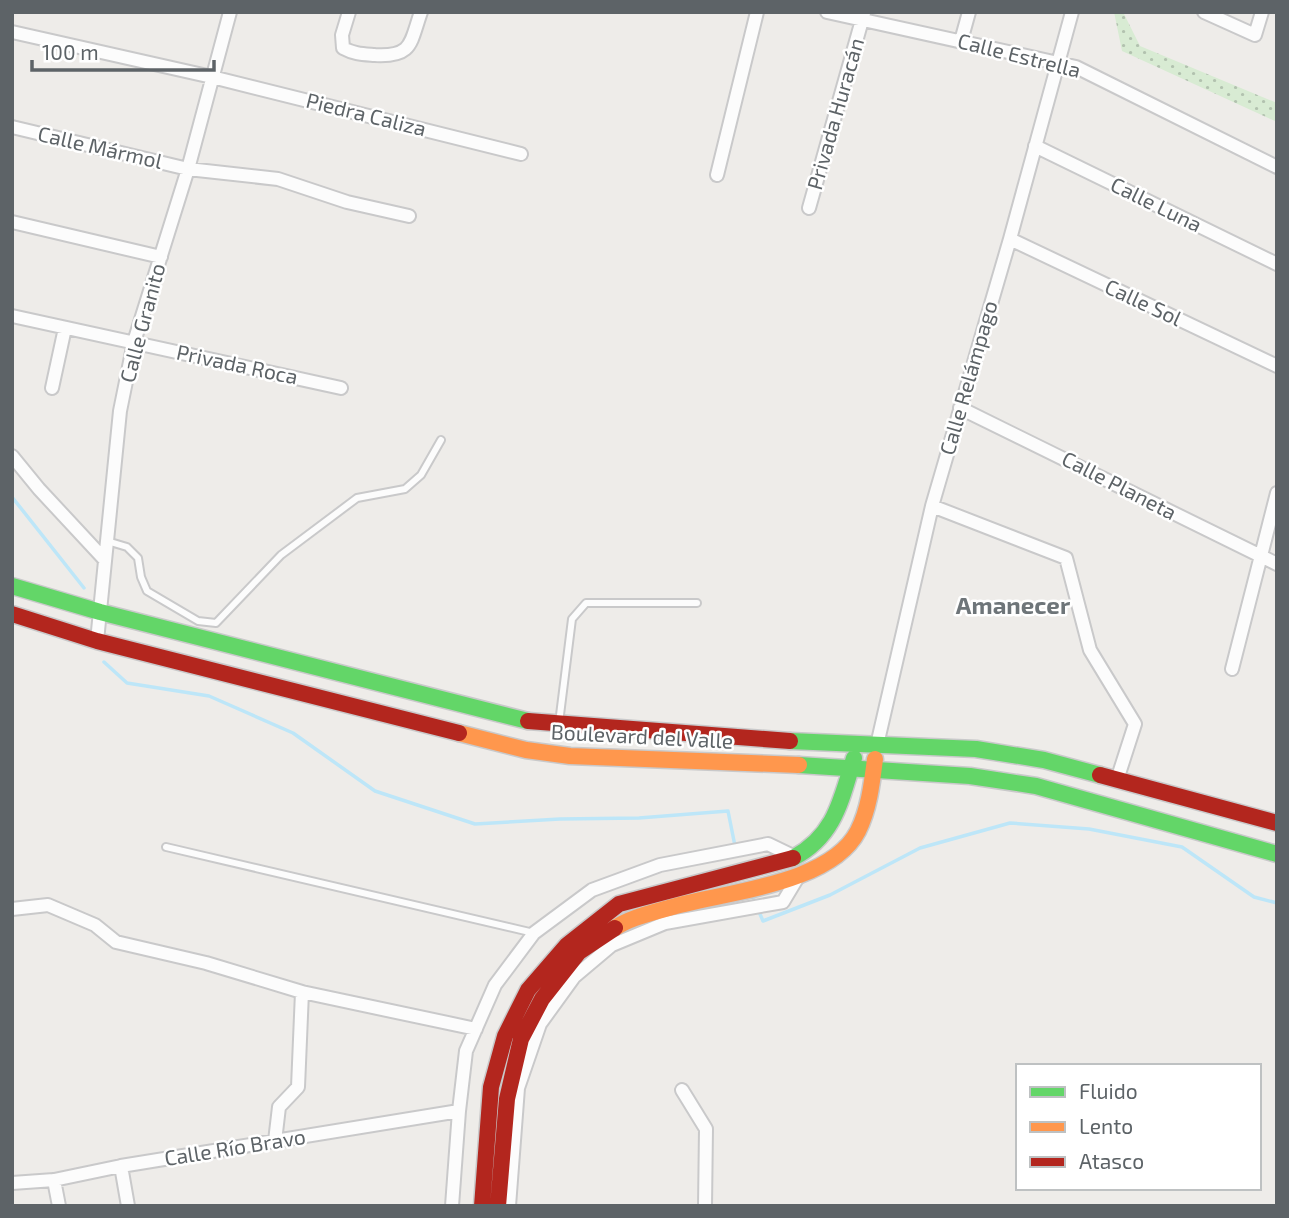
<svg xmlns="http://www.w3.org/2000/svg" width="1289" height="1218" viewBox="0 0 1289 1218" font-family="'Exo 2',sans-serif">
<defs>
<pattern id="green-dots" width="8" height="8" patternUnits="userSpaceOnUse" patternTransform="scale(1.75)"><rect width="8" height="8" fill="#d8ebd3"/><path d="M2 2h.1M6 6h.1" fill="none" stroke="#b2c2af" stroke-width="1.8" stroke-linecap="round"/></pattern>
</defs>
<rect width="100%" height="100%" fill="#eeece9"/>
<path fill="url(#green-dots)" d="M1114,12H1123L1140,46L1277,103V122L1122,51Z"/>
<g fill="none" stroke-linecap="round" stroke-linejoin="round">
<path stroke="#bde6f8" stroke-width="3.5" d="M12,497L84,588
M104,662L127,683L209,696L293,733L375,791L475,824L560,819L639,818L728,811L735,846
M751,893L763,921L830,895L920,848L1010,823L1089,829L1182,847L1254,897L1277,903"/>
<defs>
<path id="lane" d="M107,541L127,547L138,558L141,577L147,591L198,621L216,623L281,555L357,498L405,489L421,475L441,440
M559,723L572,619L586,603H697
M166,847L534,933"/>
<path id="street" d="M349,12L342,35L343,48C354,54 363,54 375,55C413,57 410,43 421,12
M827,12L1076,67L1277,167
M1204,12L1255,35L1262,12
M12,32L212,77L521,154
M961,41L969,12
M12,127L188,169L278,179L347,202L409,216
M1035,146L1277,264
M717,175L757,12
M809,208L864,13
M12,222L161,257
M1010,239L1277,366
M12,316L341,388
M52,388L65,328
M960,408L1277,564
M12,456L39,489L105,560
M932,506L1066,558L1090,650L1135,724L1117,780
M97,641L120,411L134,342L188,169L230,12
M1232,669L1277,493
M877,745L932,506L1010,239L1072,12
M12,909L48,905L95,925L116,942L206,963L302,992L298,1087L279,1107L275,1141
M302,992L476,1029
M682,1090L706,1129L705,1206
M121,1166L128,1206
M54,1180L59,1206
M12,1183L54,1180L121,1166L459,1111
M452,1206L459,1111L466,1051L495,985L534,933L592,890L660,865L768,844L795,857
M509,1206L518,1088L540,1024L574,977L612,945L665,923L783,902L798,877"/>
<path id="fast" d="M12,586L100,612L528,721
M790,741L976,749L1044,760L1100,775
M799,765L970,776L1036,786L1277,854
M793,858C835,836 841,800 854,758"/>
<path id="slow" d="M459,733L526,750L570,756L799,765
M615,928C630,918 648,914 665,909C719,892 830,886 858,831C869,809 872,783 875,759"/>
<path id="jam" d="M12,614L97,641L459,733
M528,721L790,741
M1100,775L1277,823
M482,1206L491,1087L505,1036L528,990L567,945L619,904L793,858
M498,1206L507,1099L521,1039L542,999L579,952L615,928"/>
</defs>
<use href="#lane" stroke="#c9c9ca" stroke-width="10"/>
<use href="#street" stroke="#c9c9ca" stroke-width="16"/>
<use href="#fast" stroke="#c9c9ca" stroke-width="19"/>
<use href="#slow" stroke="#c9c9ca" stroke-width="19"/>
<use href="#jam" stroke="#c9c9ca" stroke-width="19"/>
<use href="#lane" stroke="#fcfcfc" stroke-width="6"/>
<use href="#street" stroke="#fcfcfc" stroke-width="12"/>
<use href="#fast" stroke="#63d668" stroke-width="16"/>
<use href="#slow" stroke="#ff974d" stroke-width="16"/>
<use href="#jam" stroke="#b3261e" stroke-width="16"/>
</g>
<g text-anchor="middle" stroke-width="5" stroke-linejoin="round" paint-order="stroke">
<g font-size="21" fill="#5d6367" stroke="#fff">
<text transform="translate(1019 56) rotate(14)" y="7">Calle Estrella</text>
<text transform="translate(836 114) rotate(-74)" y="7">Privada Huracán</text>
<text transform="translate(366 115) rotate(14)" y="7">Piedra Caliza</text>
<text transform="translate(100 148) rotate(13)" y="7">Calle Mármol</text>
<text transform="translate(1156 205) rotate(26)" y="7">Calle Luna</text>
<text transform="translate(1143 303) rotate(25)" y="7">Calle Sol</text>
<text transform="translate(143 323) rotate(-75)" y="7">Calle Granito</text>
<text transform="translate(237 365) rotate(12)" y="7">Privada Roca</text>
<text transform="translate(969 378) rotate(-74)" y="7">Calle Relámpago</text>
<text transform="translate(1119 486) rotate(27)" y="7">Calle Planeta</text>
<text transform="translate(642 737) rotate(3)" y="7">Boulevard del Valle</text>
<text transform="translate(235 1148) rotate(-9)" y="7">Calle Río Bravo</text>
</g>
<g font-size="24" font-weight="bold" fill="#6e7579" stroke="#fff">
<text x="1013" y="614">Amanecer</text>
</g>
</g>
<rect width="1289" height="1218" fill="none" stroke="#5d6367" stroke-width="28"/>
<rect x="1016" y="1064" width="245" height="126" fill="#ffffff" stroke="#bec1c2" stroke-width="2"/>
<rect x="1030" y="1087" width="35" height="10" fill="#63d668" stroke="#bec1c2" stroke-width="2"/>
<text x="1079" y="1099" font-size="21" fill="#5d6367">Fluido</text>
<rect x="1030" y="1122" width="35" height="10" fill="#ff974d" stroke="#bec1c2" stroke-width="2"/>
<text x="1079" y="1134" font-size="21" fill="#5d6367">Lento</text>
<rect x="1030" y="1157" width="35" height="10" fill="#b3261e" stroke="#bec1c2" stroke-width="2"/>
<text x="1079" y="1169" font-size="21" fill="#5d6367">Atasco</text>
<path d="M32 60v10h182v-10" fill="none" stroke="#5d6367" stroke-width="3.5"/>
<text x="42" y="60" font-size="21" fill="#5d6367" stroke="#ffffff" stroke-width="5" paint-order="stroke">100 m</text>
</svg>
